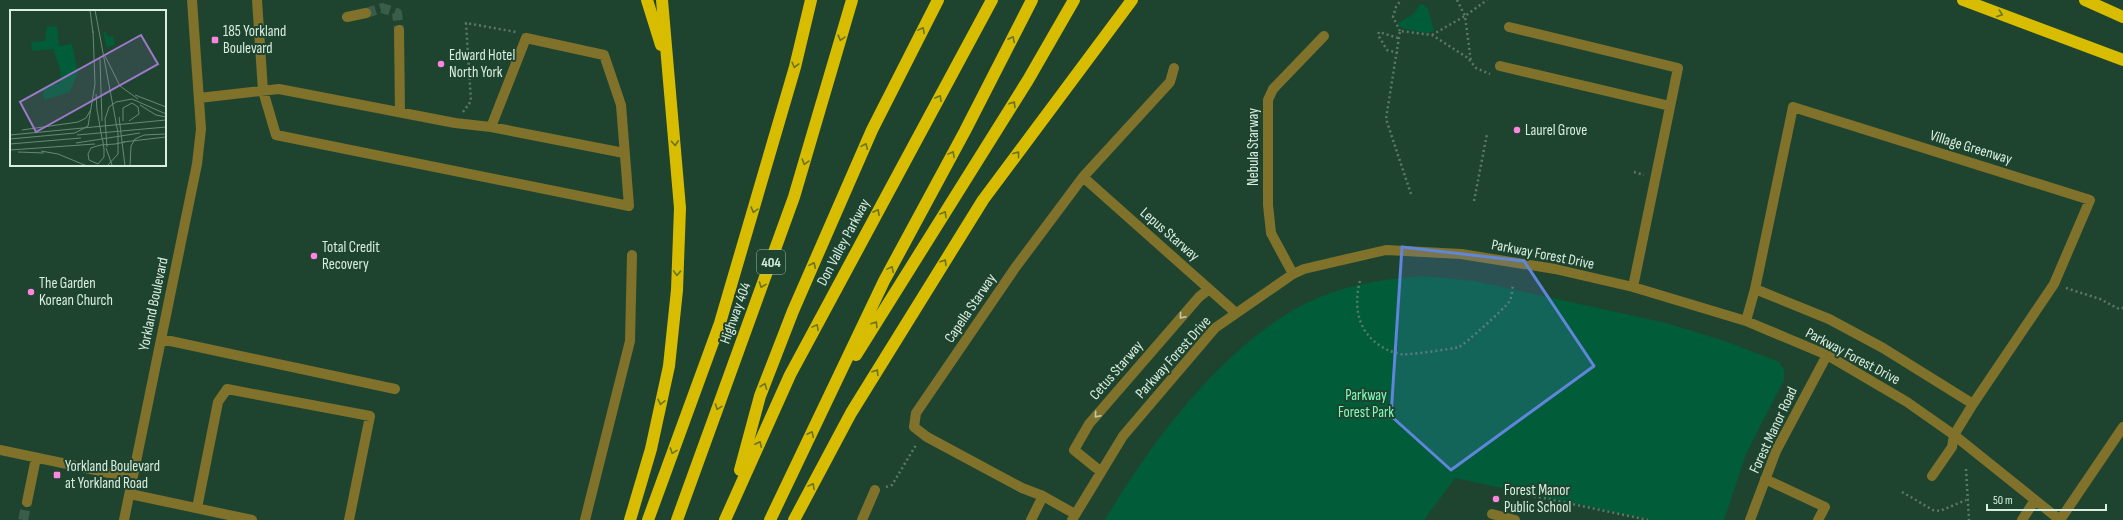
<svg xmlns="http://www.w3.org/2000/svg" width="2123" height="520" viewBox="0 0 2123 520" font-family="'Sofia Sans Condensed',sans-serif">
<rect width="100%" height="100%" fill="#1e4430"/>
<path fill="#015d39" d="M1423,4L1428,9L1434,31L1426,33L1401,28L1398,23L1414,14L1419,5Z
M1423,276L1475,281L1666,323L1725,341L1779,362L1784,370V380L1746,454L1724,520H1652L1455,478L1424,520H1105C1152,440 1232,333 1320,297C1354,283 1387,279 1423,276Z"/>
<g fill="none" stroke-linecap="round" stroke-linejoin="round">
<path stroke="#3a5d4a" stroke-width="10" stroke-dasharray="10 5" stroke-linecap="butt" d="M366,13L382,8L397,13L399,30
M23,520L27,502"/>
<path stroke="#5a7a68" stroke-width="2.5" stroke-dasharray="2 3" stroke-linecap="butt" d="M1457,0L1465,16L1471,62
M1400,31L1393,17L1396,7L1401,0
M1432,35L1465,16L1487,0
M1398,53L1387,50L1378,35L1379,32L1398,38
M463,112L471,101L466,23L516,32
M1634,172L1644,175
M1411,194L1386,119L1400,31L1432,35L1468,58L1476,68L1490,74
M1474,201L1487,134
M1360,281C1351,315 1363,344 1399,354C1404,356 1452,349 1459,347C1464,345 1505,308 1509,302C1512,298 1512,290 1513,285
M2066,288L2100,299L2119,309L2123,308
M1966,469L1969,520
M886,487L892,485L916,445
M1902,492L1933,510L1940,511L1966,500
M1534,496L1648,520"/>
<path stroke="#80722b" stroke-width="10" d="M257,0L263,91L276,135L629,206L621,105L604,55L526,38L491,127
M347,17L366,13
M1509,27L1678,68L1633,287
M399,30L400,112
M1500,66L1670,106
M199,98L279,89L455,123L491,127L624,153
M1083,177L1236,313
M1293,274L1271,233L1268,205V100L1273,89L1324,36
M1755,289L1829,319L1883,348L1973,404
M1746,321L1755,289L1793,107L2090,200L2054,284L1973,404L1954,435L1952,447L1932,476
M161,339L395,389
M0,450L133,478
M1100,471L1074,450L1089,424L1199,297L1209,289
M1765,479L1825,507L1818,520
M130,494L252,520
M27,502L36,458
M197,508L218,402L227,389L370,416L349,520
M1075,514L1043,496L1022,488L927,437L914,427L916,413L1015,268L1083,177L1170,82L1174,68
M1492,514L1515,520
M124,520L197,164L201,129L192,0
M585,520L630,341L632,255
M862,520L875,490
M1031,520L1043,496
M1072,520L1123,436L1215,328L1293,274L1304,269L1386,250L1461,254L1555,269L1633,287L1746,321L1827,355L1907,402L1954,435L2060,520
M1750,520L1776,451L1827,355
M2022,520L2035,500
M2060,520L2123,427"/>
<path stroke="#d8bc00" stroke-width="12" d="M647,0L661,45
M1963,0L2123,60
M2085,0L2123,17
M856,355L1028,80L1074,0
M740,470L760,396L793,311L872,130L938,0
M630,520L651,449L669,366L677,290L680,208L662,0
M648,520L720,323L795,67L811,0
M677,520L794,197L852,0
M725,520L790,375L992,0
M770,520L884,281L965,131L1032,0
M794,520L851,413L983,200L1132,0"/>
</g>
<defs><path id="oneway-chevron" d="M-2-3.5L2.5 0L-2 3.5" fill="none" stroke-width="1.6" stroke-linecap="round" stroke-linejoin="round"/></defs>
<g stroke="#68741d">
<use href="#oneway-chevron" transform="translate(2000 14) rotate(20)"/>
<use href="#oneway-chevron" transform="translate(922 30) rotate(-62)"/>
<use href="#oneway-chevron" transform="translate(841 38) rotate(106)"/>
<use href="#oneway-chevron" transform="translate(1012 39) rotate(-63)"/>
<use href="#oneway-chevron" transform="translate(795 65) rotate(104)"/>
<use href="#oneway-chevron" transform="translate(939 98) rotate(-61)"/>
<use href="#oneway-chevron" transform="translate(1013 104) rotate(-58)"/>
<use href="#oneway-chevron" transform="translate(675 143) rotate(86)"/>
<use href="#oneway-chevron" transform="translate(865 146) rotate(-66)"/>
<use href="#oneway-chevron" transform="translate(952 154) rotate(-62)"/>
<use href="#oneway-chevron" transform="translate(1017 154) rotate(-53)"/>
<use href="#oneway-chevron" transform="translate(805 162) rotate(106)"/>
<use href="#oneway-chevron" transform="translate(754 210) rotate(106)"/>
<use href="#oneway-chevron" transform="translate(877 212) rotate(-61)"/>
<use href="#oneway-chevron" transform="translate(944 214) rotate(-59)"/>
<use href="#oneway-chevron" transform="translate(944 262) rotate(-58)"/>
<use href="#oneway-chevron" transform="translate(813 265) rotate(-66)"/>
<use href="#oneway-chevron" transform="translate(891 269) rotate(-62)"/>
<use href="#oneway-chevron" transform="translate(677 273) rotate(92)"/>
<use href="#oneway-chevron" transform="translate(762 285) rotate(110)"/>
<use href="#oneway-chevron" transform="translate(875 324) rotate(-58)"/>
<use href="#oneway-chevron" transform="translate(816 327) rotate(-62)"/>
<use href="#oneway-chevron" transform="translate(876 372) rotate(-58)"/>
<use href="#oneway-chevron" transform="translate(764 386) rotate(-69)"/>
<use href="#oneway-chevron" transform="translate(661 402) rotate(102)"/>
<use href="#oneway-chevron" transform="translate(718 407) rotate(110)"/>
<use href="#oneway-chevron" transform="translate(811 434) rotate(-64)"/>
<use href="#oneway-chevron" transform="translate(759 444) rotate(-65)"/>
<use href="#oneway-chevron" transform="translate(673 451) rotate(110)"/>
<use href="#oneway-chevron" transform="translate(812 486) rotate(-62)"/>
</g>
<g stroke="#bec8aa">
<use href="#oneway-chevron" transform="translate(1182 316) rotate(131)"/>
<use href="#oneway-chevron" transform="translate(1097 415) rotate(131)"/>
</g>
<path fill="#5f86db" fill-opacity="0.2" stroke="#5f86db" stroke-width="3" stroke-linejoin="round" d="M1402,247L1524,261L1594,366L1451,470L1391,416Z"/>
<g fill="#ff85de" stroke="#1e4430" stroke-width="1.5">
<rect x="211" y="36" width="8" height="8" rx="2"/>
<circle cx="441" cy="64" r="4"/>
<circle cx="1517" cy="130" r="4"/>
<circle cx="314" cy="256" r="4"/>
<circle cx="31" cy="292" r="4"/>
<rect x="53" y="471" width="8" height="8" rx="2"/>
<circle cx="1496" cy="499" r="4"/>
</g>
<g text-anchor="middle" stroke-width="4" stroke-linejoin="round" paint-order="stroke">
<rect fill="#1e4430" stroke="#a1baab" stroke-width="1" x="757" y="250" width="28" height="24" rx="3"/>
<g font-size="14" font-weight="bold" fill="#d9ede0">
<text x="771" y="267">404</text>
</g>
<g font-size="15" fill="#d9ede0" stroke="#1e4430" text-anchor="start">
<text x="223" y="36">185 Yorkland<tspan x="223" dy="17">Boulevard</tspan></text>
<text x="449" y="60">Edward Hotel<tspan x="449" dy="17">North York</tspan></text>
<text x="1525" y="135">Laurel Grove</text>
<text x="322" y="252">Total Credit<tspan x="322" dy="17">Recovery</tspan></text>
<text x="39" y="288">The Garden<tspan x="39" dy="17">Korean Church</tspan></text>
<text x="65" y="471">Yorkland Boulevard<tspan x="65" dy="17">at Yorkland Road</tspan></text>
<text x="1504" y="495">Forest Manor<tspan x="1504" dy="17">Public School</tspan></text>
</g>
<g font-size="15" fill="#d9ede0" stroke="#1e4430">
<text transform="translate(1253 147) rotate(-90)" y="5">Nebula Starway</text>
<text transform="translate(1971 147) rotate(17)" y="5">Village Greenway</text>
<text transform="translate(1170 234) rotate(41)" y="5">Lepus Starway</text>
<text transform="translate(843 242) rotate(-62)" y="5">Don Valley Parkway</text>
<text transform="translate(1543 254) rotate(11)" y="5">Parkway Forest Drive</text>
<text transform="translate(153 304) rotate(-78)" y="5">Yorkland Boulevard</text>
<text transform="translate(970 308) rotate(-56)" y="5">Capella Starway</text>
<text transform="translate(735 313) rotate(-70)" y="5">Highway 404</text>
<text transform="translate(1853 356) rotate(28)" y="5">Parkway Forest Drive</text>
<text transform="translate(1173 357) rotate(-48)" y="5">Parkway Forest Drive</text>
<text transform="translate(1116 370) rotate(-49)" y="5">Cetus Starway</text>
<text transform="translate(1773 430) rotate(-65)" y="5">Forest Manor Road</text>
</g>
<g font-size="15" fill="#84fbbc" stroke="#1e4430">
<text x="1366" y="400">Parkway<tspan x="1366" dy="17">Forest Park</tspan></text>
</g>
</g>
<g transform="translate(10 10)">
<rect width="156" height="156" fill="#1e4430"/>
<path d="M37,16L47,17L49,36L62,34L68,63L60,82L34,90L32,78L49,73L51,62L43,39L22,41L21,32L35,31ZM93,22H96L98,27L103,26L105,35L97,37Z" fill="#015d39"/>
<path fill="none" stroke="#698876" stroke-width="1" d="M80,0L83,23M85,0L108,123V144L97,156M95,46L110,76L128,89M90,49L92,111M86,84L87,100L88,105L91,123L93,132L94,139V147L88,154L79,150L78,144L81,138L87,136L91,135L105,134L115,132M125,85L156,97M130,95L146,105L156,107M109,107L115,156M113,111V98L122,93L128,97L129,104L119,111M12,120L68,112L76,108L80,101M0,125L156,110M67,125L156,117M0,129L65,123L78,116L85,74L83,21M113,132L156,127M66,133L130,123M0,134L71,128M97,137L95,109L99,97L106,92L122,89L156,104M96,138L102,155M0,140L85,134M31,141L48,144L77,156M8,142L34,143M120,156L121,136L125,129L134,125L155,124"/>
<path fill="#a179cc" fill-opacity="0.15" stroke="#a179cc" stroke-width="2" d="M131,25L148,54L26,122L10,92Z"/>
<rect width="156" height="156" fill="none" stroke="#d9ede0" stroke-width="2"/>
</g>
<path d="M1987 504v6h119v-6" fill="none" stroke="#d9ede0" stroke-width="2"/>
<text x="1993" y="504" font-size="12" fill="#d9ede0" stroke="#1e4430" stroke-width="3" paint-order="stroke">50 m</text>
</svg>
